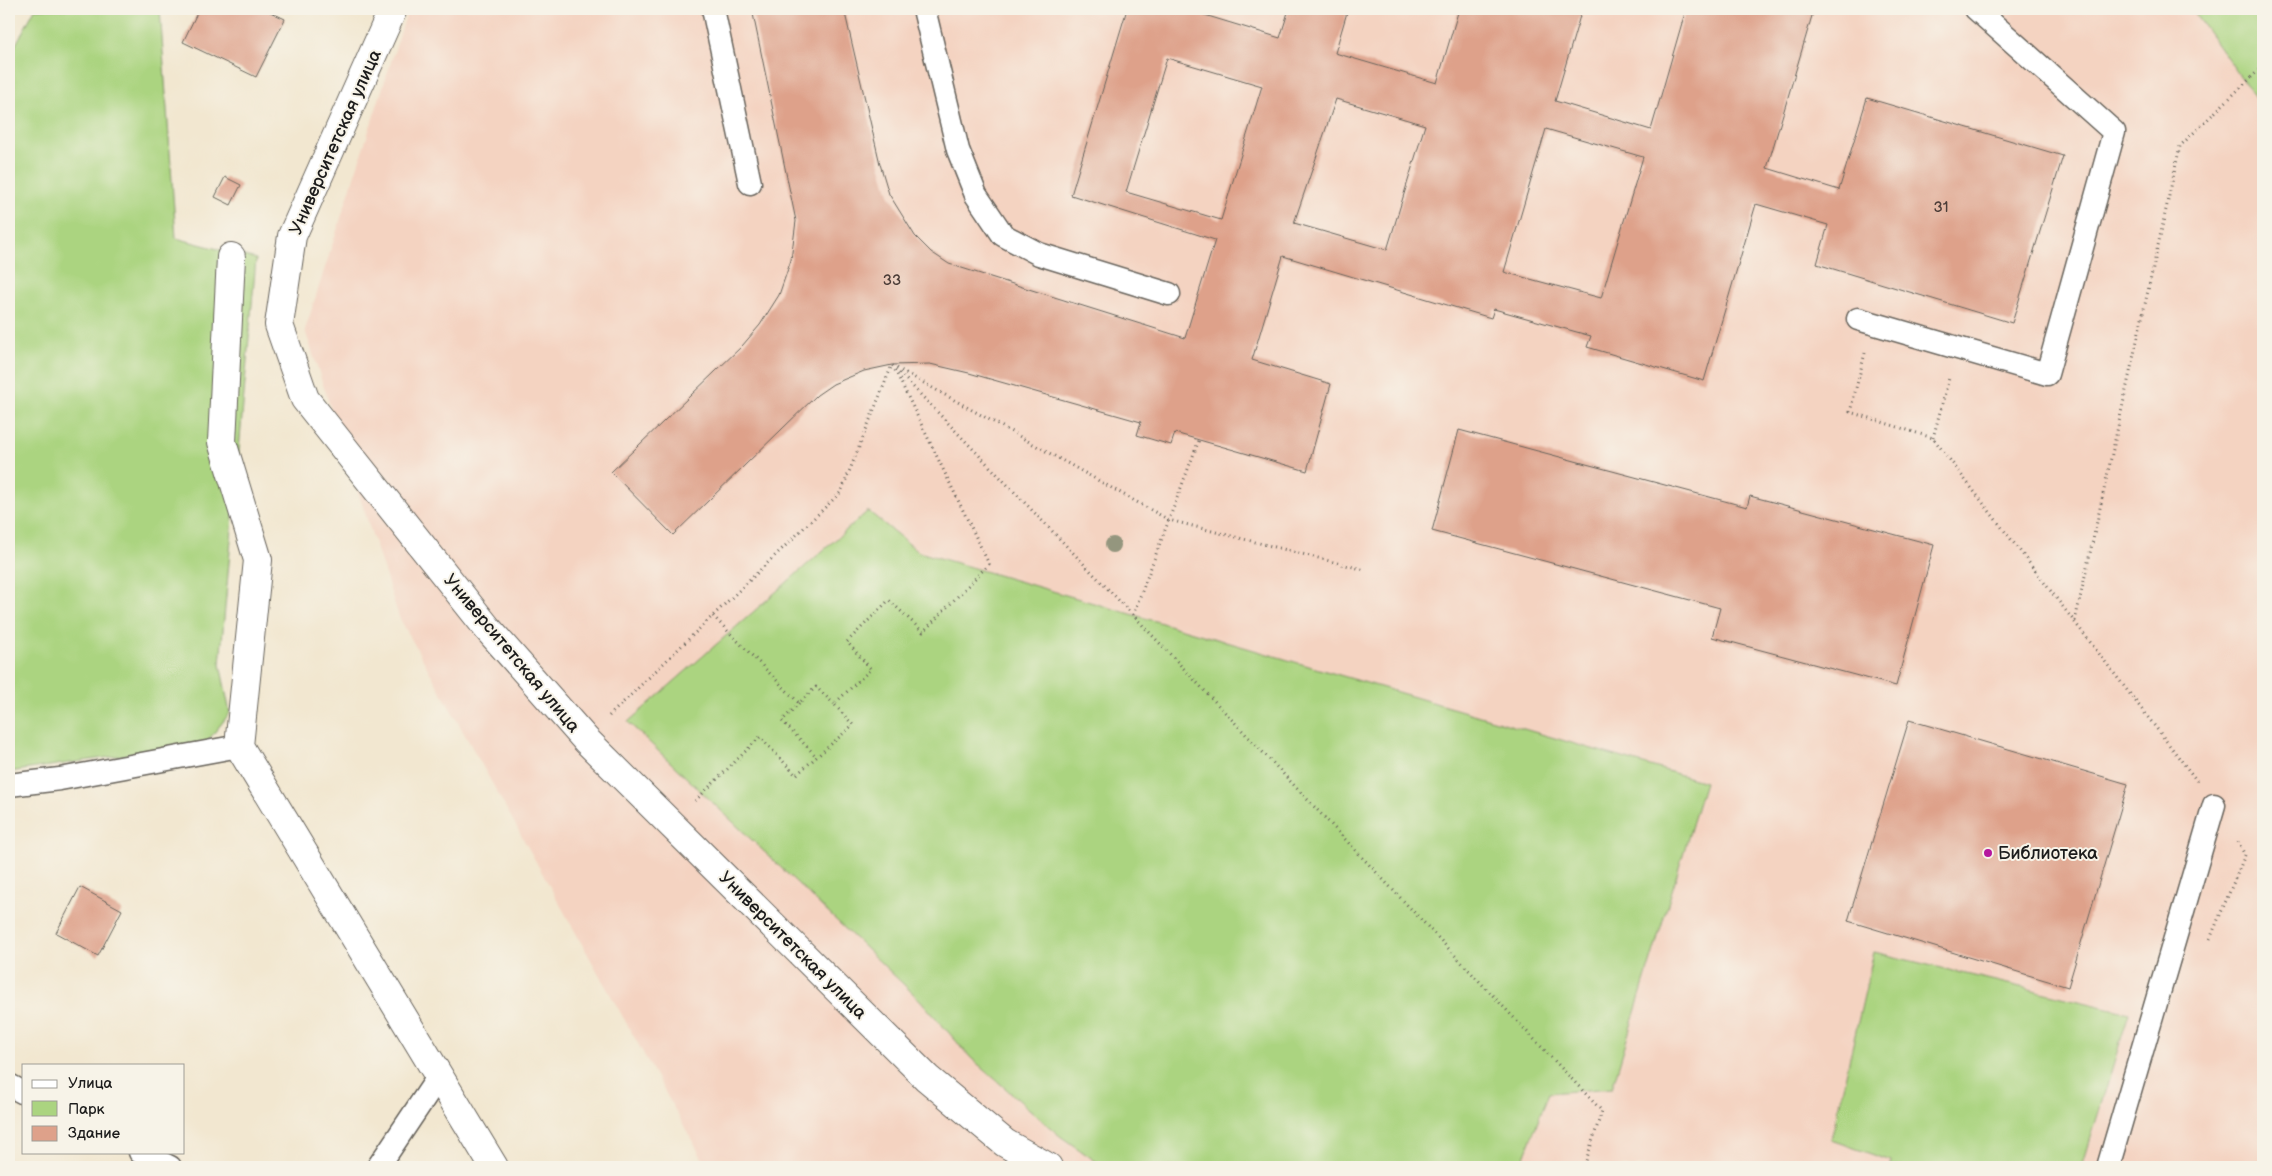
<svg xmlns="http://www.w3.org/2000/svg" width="2272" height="1176" viewBox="0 0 2272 1176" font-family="'Balsamiq Sans',sans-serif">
<rect width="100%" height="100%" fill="#f7f3e8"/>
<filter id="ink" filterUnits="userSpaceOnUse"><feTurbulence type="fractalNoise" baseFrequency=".02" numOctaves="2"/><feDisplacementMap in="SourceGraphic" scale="10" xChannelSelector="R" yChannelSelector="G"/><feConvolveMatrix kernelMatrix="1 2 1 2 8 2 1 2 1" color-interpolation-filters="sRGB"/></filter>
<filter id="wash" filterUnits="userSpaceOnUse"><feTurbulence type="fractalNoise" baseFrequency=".0096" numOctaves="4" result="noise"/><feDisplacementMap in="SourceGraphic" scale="20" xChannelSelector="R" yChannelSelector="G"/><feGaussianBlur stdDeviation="1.12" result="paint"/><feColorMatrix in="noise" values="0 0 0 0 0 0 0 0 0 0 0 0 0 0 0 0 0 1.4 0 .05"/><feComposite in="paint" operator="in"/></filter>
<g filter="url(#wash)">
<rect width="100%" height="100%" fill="#f2e7d0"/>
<path fill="#f4d3c1" d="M408,9H2192L2263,109V1167H707L399,617L305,330Z"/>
<path fill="#abd480" stroke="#64784e" d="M35,9H160L176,238L256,259L220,664L230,713L206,743L9,772V57Z
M2192,9H2263V108Z
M868,511L919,552L1705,782L1612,1088L1549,1093L1520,1167H1104L1060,1136L971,1058L921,1001L628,722Z
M1874,952L2129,1013L2082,1167H1891V1161L1831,1140Z"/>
<g id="blocks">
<path fill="#dea18a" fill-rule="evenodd" d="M199,9H264L285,19L256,77L183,42Z
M752,9H844L880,164L889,194L915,236L931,252L949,264L1185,338L1215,240L1071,195L1127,9H1185L1280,38L1289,9H1348L1335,53L1437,83L1459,9H1582L1555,101L1651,130L1686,9H1814L1767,168L1839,190L1867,98L2063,156L2012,323L1817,264L1828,225L1756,204L1704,381L1587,347L1591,336L1494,309L1491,318L1283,256L1252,360L1331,384L1307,471L1175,433L1171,445L1137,435L1141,422L969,373L930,364L892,365L864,371L833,384L817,395L673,535L611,472L742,346L760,325L779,295L791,260L796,221ZM1167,58L1262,86L1221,220L1126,192ZM1336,99L1425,125L1387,250L1294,223ZM1546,129L1643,157L1601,298L1504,272Z
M225,177L241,185L231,205L215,197Z
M1459,430L1747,507L1750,496L1934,545L1896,686L1712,637L1720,608L1432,531Z
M1909,720L2128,784L2068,987L1848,921Z
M80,887L122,910L98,956L56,933Z"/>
</g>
</g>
<g filter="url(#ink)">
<use href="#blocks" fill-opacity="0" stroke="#67635b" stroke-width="1"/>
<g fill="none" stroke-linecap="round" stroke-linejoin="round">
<defs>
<path id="lane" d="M713,9L750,183
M924,9L958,150L976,195L1003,235L1039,254L1169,294
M1858,319L2047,374L2114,132L1976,9
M9,785L60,779L239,746
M9,1085L24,1093
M140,1152L170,1167
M378,1167L439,1076
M2108,1167L2214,805"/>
<path id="street" d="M393,9L292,236L279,325L305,399L488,629L586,740L927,1078L1005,1143L1048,1167
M231,257L222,442L258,560L239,746L494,1167"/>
</defs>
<use href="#lane" stroke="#67635b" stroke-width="25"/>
<use href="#street" stroke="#67635b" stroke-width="30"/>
<path stroke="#67635b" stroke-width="3" stroke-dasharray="1 4" stroke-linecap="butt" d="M1865,353L1850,412L1933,438L2197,781
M897,368L1169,520L1365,570
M1933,438L1949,378
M1133,615L1199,440
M713,616L799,703L816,687L834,704
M2075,621L2180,146L2263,66
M799,703L782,721L817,757
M609,716L841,492L892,365L1133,615L1602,1111L1584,1167
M695,801L760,737L796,775L853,725L834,704L871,669L847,642L889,600L923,632L989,564L894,368
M2210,939L2245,855L2238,842"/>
<use href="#lane" stroke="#fff" stroke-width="22"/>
<use href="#street" stroke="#fff" stroke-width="28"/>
</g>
<circle fill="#94967e" cx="1113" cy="545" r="8"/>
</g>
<circle fill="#b5179e" stroke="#f7f3e8" stroke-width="2" cx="1988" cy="853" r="5"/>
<g text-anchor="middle" stroke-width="4" stroke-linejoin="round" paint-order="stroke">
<g font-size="15" fill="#4c3d38">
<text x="1941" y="212">31</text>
<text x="892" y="285">33</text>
</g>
<g font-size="18" fill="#1c1c1c" stroke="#f7f3e8">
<text transform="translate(335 142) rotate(-66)" y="6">Университетская улица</text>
<text transform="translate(512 653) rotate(50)" y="6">Университетская улица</text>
<text transform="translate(793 945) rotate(45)" y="6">Университетская улица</text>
</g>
<g font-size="18" fill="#1c1c1c" stroke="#f7f3e8" text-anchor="start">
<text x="1998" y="859">Библиотека</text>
</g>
</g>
<rect width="2272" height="1176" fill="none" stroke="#f7f3e8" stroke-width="30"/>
<rect x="22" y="1064" width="162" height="90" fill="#f7f3e8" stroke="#9f9d96"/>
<rect x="32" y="1080" width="25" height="8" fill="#ffffff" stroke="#9f9d96"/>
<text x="68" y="1088" font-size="15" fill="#1c1c1c">Улица</text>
<rect x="32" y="1101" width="25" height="15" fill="#abd480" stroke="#9f9d96"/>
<text x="68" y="1114" font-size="15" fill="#1c1c1c">Парк</text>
<rect x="32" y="1126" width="25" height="15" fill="#dea18a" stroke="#9f9d96"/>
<text x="68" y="1138" font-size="15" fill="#1c1c1c">Здание</text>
</svg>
